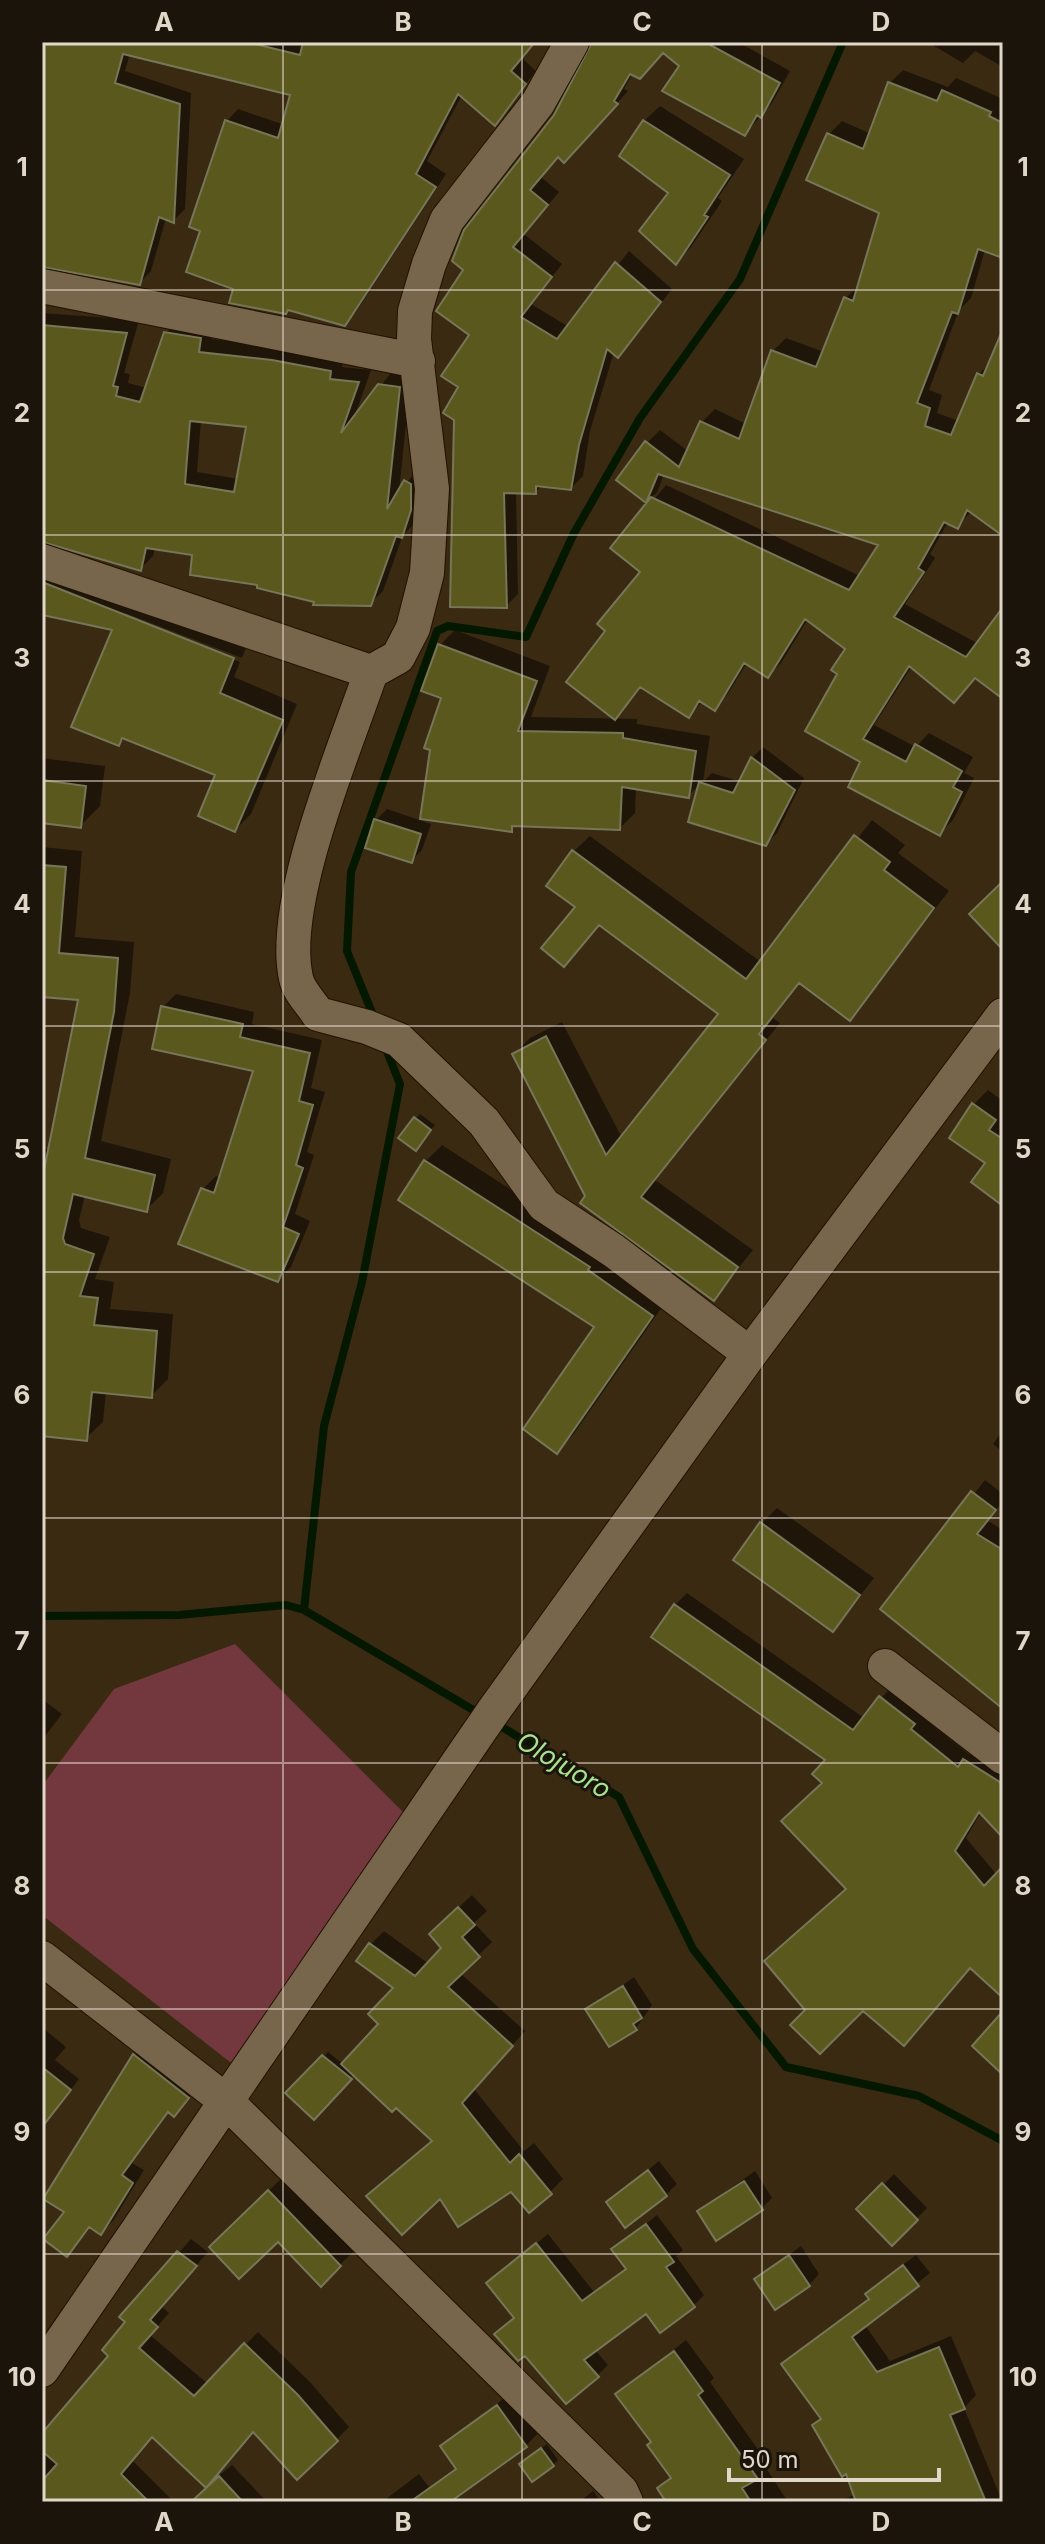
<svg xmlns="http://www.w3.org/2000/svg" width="1045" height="2544" viewBox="0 0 1045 2544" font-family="Inter,sans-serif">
<rect width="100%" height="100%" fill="#3a2a12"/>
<path fill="#73383e" d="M235,1644L408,1817L235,2066L42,1915V1786L114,1689Z"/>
<path fill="#0007" fill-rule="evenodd" d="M42,42H534L522,58L536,71L495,123L462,95L427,161L446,174L356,312L344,324L235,288L203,230L227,121L238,109L282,124L292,94L130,54L125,71L191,93L185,209L174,220L166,218L151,271L140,283L42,265Z
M592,42H738L790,71L772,103L745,134L682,65L664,51L633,73L624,89L628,91L576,148L559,155L541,177L559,192L524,234L562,264L531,304L569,327L629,251L672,289L630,343L618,355L614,352L590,431L583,476L571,488L543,485L535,492H516L518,594L506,606L460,387L471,334L466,270L557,114Z
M1003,42V67L975,51L963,63L929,43Z
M903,70L948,87L956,78L1003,99V214L987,243L971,298L959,310L929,390L942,395L937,413L959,421L979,374L990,363L1003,329V532L972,511L957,526L948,522L930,554L935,558L905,604L977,643L1003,610V696L976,676L954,701L912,666L874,725L916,747L929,733L973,757L964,773L974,778L953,820L940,833L863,761L848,648L808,619L781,663L768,676L747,663L727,695L714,708L703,701L689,715L642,686L615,717L608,630L643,572L613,548L666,485L860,576L881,544L664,474L657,493L646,500L647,443L660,430L688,451L702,422L715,409L746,424L773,351L786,338L824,352L846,298L859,285L882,212L829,134L842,121L871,134L890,83Z
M660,106L744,159L718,198L722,201L691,247L676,262L671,192L644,121Z
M42,313L139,320L124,373L130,374L128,383L147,388L166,333L179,320L213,326L211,339L286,348L343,359L342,367L371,370L354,418L392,372L411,375L399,492L418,469L415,523L403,535L383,591L370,604L317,600L260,584L195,554L155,548L153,556L140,569L42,541ZM201,420L249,425L239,479L197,472Z
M42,573L248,642L242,658L125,613V617L240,662L234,677L297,704L251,814L235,830L218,774L125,737L118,744L114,628L42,613Z
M455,630L550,666L531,717L637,719V724L710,736L703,782L712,773L741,782L752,758L763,747L804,778L777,833L766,844L690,820L702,782L688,796L636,787L635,813L620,828L516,824L511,830L444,697L440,645Z
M42,758L105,766L100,806L81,825L42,821Z
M387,809L431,824L422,850L411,861L367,846L376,820Z
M872,820L905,845L898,853L949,891L849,1018L801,982L773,1018L780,1023L655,1180L753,1250L714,1298L587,1196L514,1054L530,1038L562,1022L622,1138L721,1013L600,924L563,965L578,907L574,851L590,836L761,962Z
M42,847L82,851L75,937L134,942L130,993L101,1141L171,1159L163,1193L146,1210L85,1195L79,1220L81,1228L110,1237L95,1279L114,1282L110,1309L173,1314L168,1379L151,1396L106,1391L103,1422L86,1438L42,1434V1148L50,1150L80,998L42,995Z
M176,994L254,1012L252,1024L322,1040L311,1088L325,1092L307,1152L314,1155L295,1214L310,1221L291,1267L278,1280L203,1189L216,1176L221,1178L255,1070L163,1007Z
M988,1090L1003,1101V1204L988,1163L974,1104Z
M420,1114L435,1125L420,1144L415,1119Z
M442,1145L604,1250L667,1300L573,1435L557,1451L597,1326L426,1161Z
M1003,1430V1452L993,1444Z
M985,1480L1003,1494V1501L988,1521L1003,1530V1708L883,1609Z
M777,1508L874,1578L833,1630L761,1524Z
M687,1593L864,1718L893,1685L925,1711L921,1716L970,1755L976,1748L1003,1765V1835L981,1812L966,1838L997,1875L1003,1869V1996L971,1966L863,2008L808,2010L848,1888L824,1783L828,1759L675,1605Z
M42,1699L62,1714L42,1740Z
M472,1895L487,1911L474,1923L492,1942L460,1973L525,2031L474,2089L524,2151L534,2143L563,2179L550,2192L434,2140L396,2105L354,2074L314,2117L288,2093L328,2052L343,2064L381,2024L396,1987L359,1961L371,1944L384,1931L429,1964L444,1948V1921Z
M634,1977L652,2005L636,2028L588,2010Z
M44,2029L66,2047L55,2060L79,2079L42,2127Z
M147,2044L200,2085L174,2114L170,2111L132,2163L144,2170L113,2221L101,2233L90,2226L66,2254L67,2211L135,2055Z
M659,2161L677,2184L666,2195L608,2203Z
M755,2171L772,2198L762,2208L699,2211Z
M894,2174L927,2208L892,2243L859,2209Z
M285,2175L356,2249L321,2284L278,2239L211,2247Z
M657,2215L683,2250L676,2256L704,2295L694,2305L647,2312L595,2350L608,2365L597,2376L525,2353L497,2334L515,2317L500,2273L548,2234L594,2292L627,2267L614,2250Z
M191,2239L208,2252L161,2306L169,2313L150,2335L208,2384L258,2332L310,2382L349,2427L337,2439L254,2430L212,2481L232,2465L267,2502H193L208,2488L153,2435L132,2460L174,2502H42V2436L111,2356L128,2322L122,2317Z
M801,2246L819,2274L809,2285L757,2279Z
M916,2255L930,2273L865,2325L890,2361L951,2336L976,2395L964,2408L1000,2496L1003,2495V2502H840L855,2494L815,2425L822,2417L783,2364L870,2297L868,2294L880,2282Z
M686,2340L714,2378L710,2382L769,2465L766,2468L788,2502H669L660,2488L672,2476L653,2442L618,2394Z
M511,2393L538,2433L526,2446L446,2502H382L419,2474L429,2487L457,2467L442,2446Z
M547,2444L558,2460L553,2465L526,2459Z
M593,2491L601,2502H579Z"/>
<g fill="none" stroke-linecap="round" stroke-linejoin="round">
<path stroke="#041800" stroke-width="8" d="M375,1020L347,951L351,872L437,631L448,626L526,637L574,533L640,418L740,279L843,42
M304,1610L324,1426L362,1282L400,1084L384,1044
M42,1616L179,1615L286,1605L304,1610L480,1714
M495,1723L619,1797L693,1949L786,2067L919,2096L1003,2141"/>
</g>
<path fill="#5b581e" stroke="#777658" stroke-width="2" fill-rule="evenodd" d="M42,42H247L300,55L303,42H535L511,71L526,84L495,126L458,94L416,174L436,187L345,326L288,310L286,314L229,303L233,289L186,272L200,231L189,227L225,120L278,138L290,95L123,54L115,83L180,104L174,223L159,217L140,285L42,267Z
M592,42H705L780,83L761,118L757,115L745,136L662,91L679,66L663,53L640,79L630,74L614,101L618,104L564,163L558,157L530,190L548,205L513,247L552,277L521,317L557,339L615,262L661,302L618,358L607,349L579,445L571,490L536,486V494L504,493L507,608L450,607L454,420L443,413L458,387L441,376L469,335L436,311L463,270L452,261L464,230L554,115Z
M888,82L937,101L942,90L991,112L989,116L1003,123V258L978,249L958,314L952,312L917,403L930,408L925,426L951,435L977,373L983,376L1003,329V536L967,510L958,529L944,522L918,568L924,572L894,617L966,657L1003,607V699L975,678L954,703L909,666L863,739L906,762L915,744L962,771L953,787L962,792L940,836L848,787L860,762L805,731L837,674L831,670L845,649L805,619L768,678L744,663L715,711L699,701L689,718L640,687L615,720L566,682L605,631L597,624L640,572L610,548L651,497L849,590L878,545L658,474L646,503L616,480L645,441L679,467L700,421L739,439L771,350L816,367L844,297L853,301L879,213L806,180L827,133L863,149Z
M643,120L730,175L704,215L708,217L676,265L639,231L668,193L619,156Z
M42,325L127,333L113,386L118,387L116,396L140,402L164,332L201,338L199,352L272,360L331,371L330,379L359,382L341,433L378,384L400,387L387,509L404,480L411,484V510L402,538L396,536L371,606L313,605L314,602L257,588V585L190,575L192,555L146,548L141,571L42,542ZM190,421L246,427L234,492L185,484Z
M42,582L234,658L220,693L283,720L235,832L198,816L215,775L122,738L119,746L71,727L112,630L42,615Z
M438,644L537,681L518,731L623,733V738L696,751L689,798L622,787L620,830L512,826V832L420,819L430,750L424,748L441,698L421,691Z
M751,757L795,790L766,846L688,822L699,782L733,793Z
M42,780L86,786L81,828L42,823Z
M374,819L421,834L412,863L365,848Z
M854,835L890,862L884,870L934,908L850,1021L799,983L759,1034L766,1040L641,1197L738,1267L714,1301L580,1203L585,1196L512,1054L546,1036L606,1155L718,1014L599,925L564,967L541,948L575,907L546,886L572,850L746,979Z
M42,865L66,867L59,953L118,958L114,1012L85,1158L155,1175L147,1212L73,1194L63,1238L65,1244L94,1254L80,1296L98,1298L94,1325L157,1331L152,1398L92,1392L87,1441L42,1436V1180L78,1000L42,997Z
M1003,881V950L969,914Z
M161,1006L243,1024L240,1037L310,1053L299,1101L313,1105L296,1165L303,1168L283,1227L299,1234L278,1282L178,1244L201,1188L214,1193L253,1071L152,1049Z
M972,1103L996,1120L989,1130L1003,1139V1206L971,1182L985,1163L949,1138Z
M414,1117L431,1130L416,1151L398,1138Z
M424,1160L590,1267L588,1270L653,1316L557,1454L523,1429L594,1327L398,1200Z
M971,1491L996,1510L977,1534L1003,1550V1709L880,1609Z
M760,1522L860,1595L833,1632L733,1560Z
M674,1604L853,1730L879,1696L915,1724L911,1729L958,1767L963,1759L1003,1784V1838L979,1812L955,1851L984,1886L1003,1866V1998L970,1968L904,2046L863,2011L820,2054L790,2025L805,2010L764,1961L846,1889L781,1821L822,1783L812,1774L825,1760L651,1637Z
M458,1907L475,1925L462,1937L480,1957L448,1987L513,2046L462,2103L510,2163L519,2154L552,2194L529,2213L511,2192L458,2227L440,2199L402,2235L366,2196L432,2141L396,2108L392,2112L341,2064L378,2024L368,2014L393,1988L356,1961L369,1943L415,1976L441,1948L429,1934Z
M623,1986L642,2018L633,2024L637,2030L609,2047L585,2009Z
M1003,2011V2075L972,2046Z
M133,2054L189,2098L174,2117L168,2112L122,2175L133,2183L101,2235L89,2227L67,2257L43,2239L64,2212L43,2199Z
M322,2055L352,2079L314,2120L285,2093Z
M42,2067L71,2090L42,2127Z
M648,2170L667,2196L625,2228L606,2202Z
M744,2181L763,2210L716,2241L697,2211Z
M882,2183L918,2220L892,2246L856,2209Z
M268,2190L341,2266L321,2287L278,2242L239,2279L209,2247Z
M646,2224L674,2262L666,2267L695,2307L660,2333L646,2314L584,2360L599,2377L566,2404L525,2356L518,2361L494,2334L514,2318L486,2283L536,2243L582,2301L626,2269L611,2249Z
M177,2251L197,2266L150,2320L158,2327L139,2348L194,2396L244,2343L298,2395L338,2441L297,2480L253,2432L206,2488L219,2476L243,2502H191L206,2488L152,2437L121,2474L149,2502H42V2481L57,2464L42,2451V2433L108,2356L102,2350L125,2322L119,2317Z
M789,2255L810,2286L775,2310L754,2279Z
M903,2265L919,2286L852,2337L877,2372L939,2347L965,2409L950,2415L986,2502H856L846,2474L842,2477L812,2425L821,2419L781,2364L869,2299L865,2294Z
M674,2351L703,2391L698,2395L758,2479L742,2488L751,2502H666L657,2488L671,2478L647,2445L651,2442L615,2394Z
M497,2405L527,2447L450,2502H410L456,2469L440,2446Z
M541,2448L554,2466L532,2482L519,2464Z"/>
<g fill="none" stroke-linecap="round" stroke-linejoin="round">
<defs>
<path id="minor" d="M572,42L538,103L447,220L429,264L415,311L414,339L432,489L427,573L413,628L398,657L371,672C345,749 279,902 296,978C298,990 311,1003 318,1014L367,1027L399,1040L484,1122L544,1205L614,1251L750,1354
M42,286L418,361
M42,561L371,672
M885,1666L1003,1757
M42,1958L226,2101L621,2491L626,2502
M42,2370L492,1713L750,1354L1003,1015"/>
</defs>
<use href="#minor" stroke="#211200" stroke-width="36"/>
<use href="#minor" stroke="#78664c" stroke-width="34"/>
</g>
<path fill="none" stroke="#e1d7c9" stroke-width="2" stroke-opacity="0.55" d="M283,42V2502M522,42V2502M762,42V2502M42,290H1003M42,535H1003M42,781H1003M42,1026H1003M42,1272H1003M42,1518H1003M42,1763H1003M42,2009H1003M42,2254H1003"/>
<g text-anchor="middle" stroke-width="6" stroke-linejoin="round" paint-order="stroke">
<g font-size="26" font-style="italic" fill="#a6e490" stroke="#1b140a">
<text transform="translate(564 1765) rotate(31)" y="9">Olojuoro</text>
</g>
</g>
<rect width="1045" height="2544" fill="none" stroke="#1b140a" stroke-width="88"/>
<path d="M729 2468v12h210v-12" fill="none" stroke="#e1d7c9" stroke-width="4"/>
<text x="741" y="2468" font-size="24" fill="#e1d7c9" stroke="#1b140a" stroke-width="6" paint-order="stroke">50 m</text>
<rect x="44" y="44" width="957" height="2456" fill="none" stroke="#e1d7c9" stroke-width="3"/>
<g font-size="26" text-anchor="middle" font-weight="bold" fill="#e1d7c9">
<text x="164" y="31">A</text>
<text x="403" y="31">B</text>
<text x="642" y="31">C</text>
<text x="881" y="31">D</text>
<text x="22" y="176">1</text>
<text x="1023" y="176">1</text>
<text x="22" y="422">2</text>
<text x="1023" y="422">2</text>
<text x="22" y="667">3</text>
<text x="1023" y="667">3</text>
<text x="22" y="913">4</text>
<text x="1023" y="913">4</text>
<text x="22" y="1158">5</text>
<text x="1023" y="1158">5</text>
<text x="22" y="1404">6</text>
<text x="1023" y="1404">6</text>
<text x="22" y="1650">7</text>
<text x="1023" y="1650">7</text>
<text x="22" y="1895">8</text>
<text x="1023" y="1895">8</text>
<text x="22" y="2141">9</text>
<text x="1023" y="2141">9</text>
<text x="22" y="2386">10</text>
<text x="1023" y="2386">10</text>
<text x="164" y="2531">A</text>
<text x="403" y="2531">B</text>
<text x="642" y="2531">C</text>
<text x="881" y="2531">D</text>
</g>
</svg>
